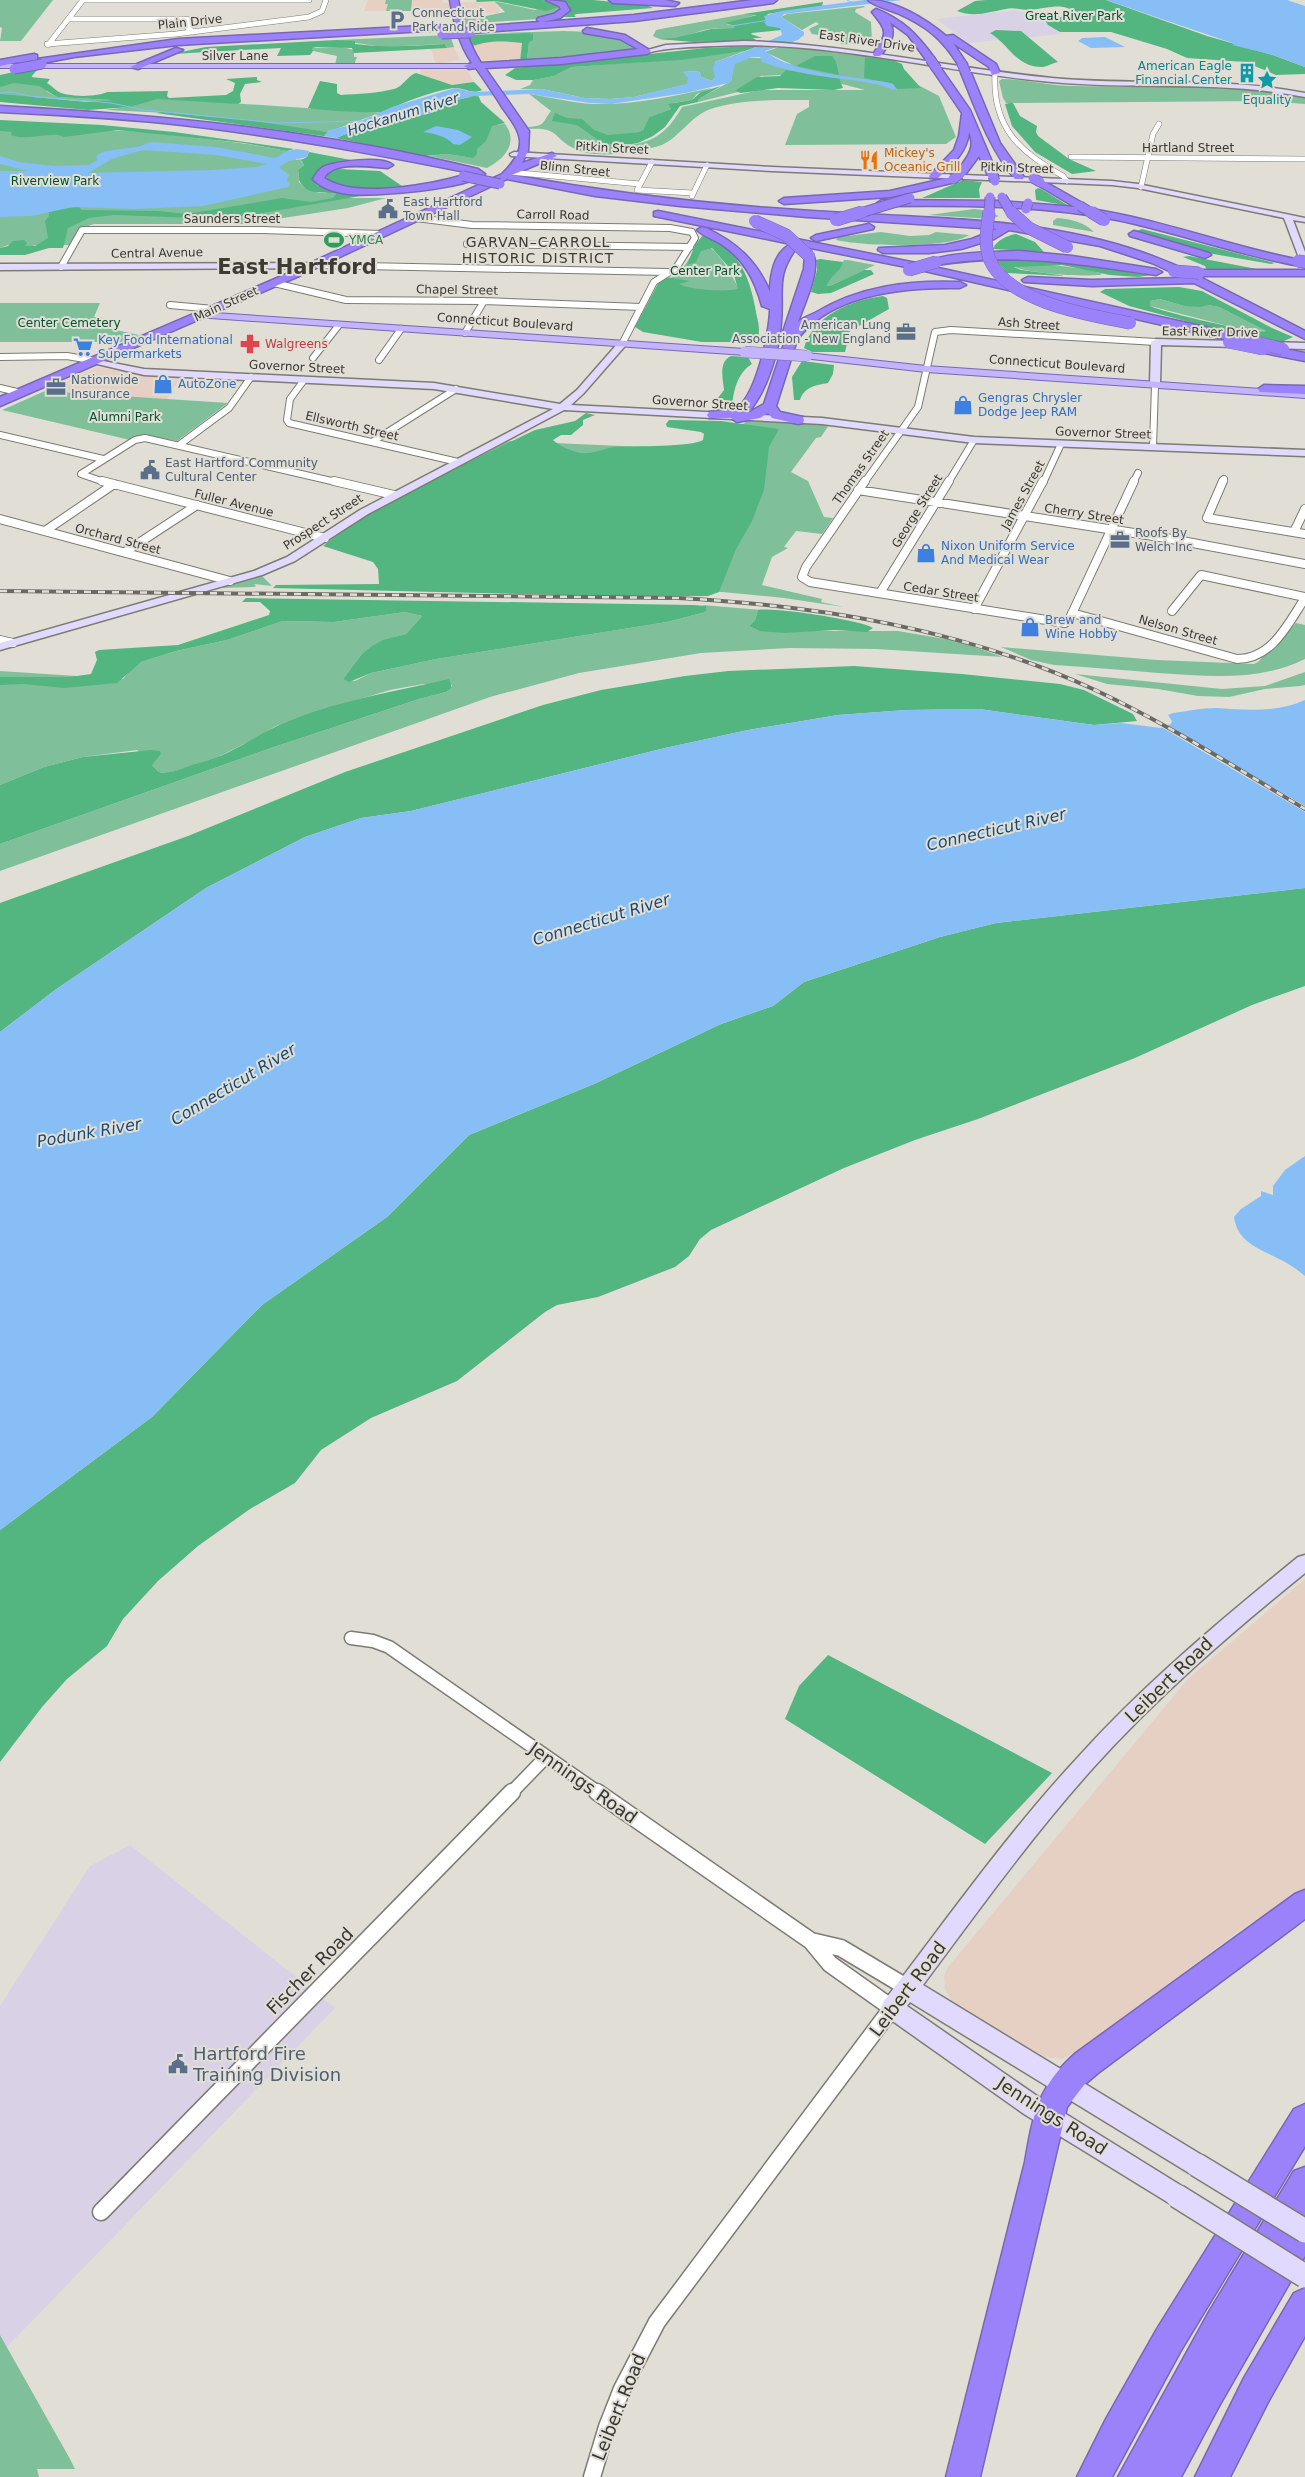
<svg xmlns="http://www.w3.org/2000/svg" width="1305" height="2477" viewBox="0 0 1305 2477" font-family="'DejaVu Sans',sans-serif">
<rect width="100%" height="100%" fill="#e1dfd5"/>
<path fill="#e5d0c3" d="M368,0H442L443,3L494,1L500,10L499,13L465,14L445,11H364Z
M510,41L522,43L520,61L483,62L479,61L471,47L478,43Z
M454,47L460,59L436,65L431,49Z
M421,69L467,70L474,82L452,85L420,76Z
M97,367L134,373L181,376L167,399L45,391Z
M1305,1579V1888L1242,1929L1082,2048L1062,2059L1045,2057L951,2000L945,1988L944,1976L948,1967L1188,1679Z"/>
<path fill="#d9d1e6" d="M1017,10L1045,19L1061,34L969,43L936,19Z
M130,1845L335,2008L7,2347L0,2335V2006L90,1866Z"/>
<path fill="#7fc09a" d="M0,0H53L21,41H0L2,28L0,27Z
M386,0H412L411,11H386L388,4H385Z
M494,1L535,10L558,4L562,7L560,13L538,19L463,24V14L471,19L505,12Z
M864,6L865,7L856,9L855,12L871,22L872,41C861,43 851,45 840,44L847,39L812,34L809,29L819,24L816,22L802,30L781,17L787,14Z
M745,14H758L726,24L736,26L733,28C725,29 717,28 709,29C692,32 670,46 653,36L656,30L666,28Z
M564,31C588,32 614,32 634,48L633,50L527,60L529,42L526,33L474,34Z
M450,35L454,47L447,48L445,44L383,47L336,40Z
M782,46L874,57L865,58V65L899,75L939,96L956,137L946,144L785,145L797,114L809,107V100C777,100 739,99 708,110C691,117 679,137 662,145C640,152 596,160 575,149C552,138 560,127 529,129L528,127C546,126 542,122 551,111L529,94C550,97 572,103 594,104C633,105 674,96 712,88L697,94L692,100L673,103L671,109L649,117L642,132L614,135L629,145C656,142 669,130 682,107L760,90H865L815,77L782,75L761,76L734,91L738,92L698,102L699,99L731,81C732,77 732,73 732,69C737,48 780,62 793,65L765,52Z
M342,47L354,50V57H357L354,65H335L337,56L313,51L311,48Z
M745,51L715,62V78L712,81L701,77L699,71L683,72L688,77V84L634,97L610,99L585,98L542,89H520L530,85L533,80L554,76L572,67L672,60Z
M32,76L33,81H47L46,91L57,97L111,100L96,102L33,97L0,101V82Z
M1002,79C1026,79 1050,86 1074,86C1152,87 1228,83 1305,97V104L1266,101L1006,103L1003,98L999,81Z
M477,94L479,97L476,98L495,125L505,124C519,143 504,159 487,168L429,156L447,154L474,158L440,151L471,95Z
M154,99H170L380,113L328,132L188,114L105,110L134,106Z
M0,124L144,132L248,144L287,151L296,160L303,159L301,161L304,165L298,170L299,182L303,187L319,193H331L336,194L335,196L350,198H386L348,208L244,224H94C82,227 75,233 71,245H36L30,247L8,245L0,248Z
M974,209L984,210L999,216L991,219L928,215Z
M1057,218C1071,219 1084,222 1094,232L1053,225V221Z
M881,232L910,236L929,235L936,232L969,235C949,249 861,246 836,240L838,237Z
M701,241C722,253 729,272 741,292L655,291L659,283L679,274Z
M844,260H848L875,265L832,285L827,286C829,275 840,270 844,260Z
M1046,264L1085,269L1103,274C1091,278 1024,273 1013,266Z
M1160,299L1184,306L1208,305L1219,307L1266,331L1236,328L1150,306V301Z
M0,303H100L94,317L103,318L97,326L139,335L121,342H0Z
M45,391L228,403L177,441L144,435L130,440L2,410Z
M747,421L829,425L821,437L816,438L791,472L808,481L824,517L833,518L822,534L796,531L784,547L788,548L772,557L762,585L822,599L821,602L844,607L784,598L722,592L503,583L324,543L369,513L506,441L713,450Z
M262,576L272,586L254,584L256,586L254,587L218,588Z
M702,605L762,610H758L755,620L749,626L759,631H898L957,641L1003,657L876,649L790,648L701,653L579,673L490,697L0,871V844L271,748L419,699L446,692L452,688V685L423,684L390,690L294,719L274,727L256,738L212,760L169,773L159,772L152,765V762L137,750L83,757L44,767L0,785V671L123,679L131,669L141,662L176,651L227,640L283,621L334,622L405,612L422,616L406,634L389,639L361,655L343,679L355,681L371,673L436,659L667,622L702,613L706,607Z
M1296,623L1305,625V659C1258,682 1208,676 1158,673C1123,670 1089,667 1054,665L1031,660L1001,647L1157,660L1254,664L1258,662Z
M1305,672V685L1300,686L1265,689L1229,697L1198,696L1158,689L1107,684L1075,674L1222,689L1265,686Z
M0,2335L70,2459L75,2469H37L39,2477H0Z"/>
<path fill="#53b580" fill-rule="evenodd" d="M476,0H543L558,4L559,7L546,11L496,1L477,2Z
M557,0H593L646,5L653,8L577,14L574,15L576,17H562L566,15L569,5Z
M986,0H1106L1207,36L1273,55L1305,67V74L1276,75L1245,62L1187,58L1167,49L1111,32H1060L1048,25L1044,18L1083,16C1060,1 1054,8 1029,10C1021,10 1013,7 1006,9C989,12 974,18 957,11L975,1Z
M823,2L822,6L767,14L782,30L752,33L751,34L762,38H753L756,40L693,42L658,39L675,38L711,29L733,28L735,26L725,23L757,15L744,14Z
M996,30L1021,31L1058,62C1053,63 1048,66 1043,67C1016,68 1009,44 990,33Z
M526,33L533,34V40L529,42L527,60L520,61L522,43C506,41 486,40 471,47L466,35Z
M336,40L355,41V44C385,48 416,46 445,44L447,48L354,53L352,48L317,47L312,48L313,51L310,55L277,56L281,48L171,54L206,47Z
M759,46L745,51L680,60L572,67L554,76L534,80H516L505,75L515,68L706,48Z
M815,56H832L836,62L839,75L796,66Z
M865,57L892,60L902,64L904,69L921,88L897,89L893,84L864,78Z
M27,69H38L31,77L50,79L47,83C51,85 53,88 56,90C65,98 99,97 107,92L168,91L167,96L169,98L226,95L233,91L235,83L226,79L257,77V80L262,82L245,84L240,94L241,102L238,104L157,99L131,107L88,110L0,102V94L88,102L111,100L57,97L39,86L14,83L0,87V75Z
M786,70L839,78L843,88L834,90L778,88L741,93L734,91L757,77L780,76Z
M416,73L452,85L474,82L482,90C473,95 463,87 453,88C430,92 404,102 384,112C379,114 315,110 308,108L320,81L337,84V93L341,95C355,94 380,93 394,89C403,87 408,75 416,73Z
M721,86L699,99L698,102L680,106L665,127L653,136L638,143L621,146L601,142L577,125L552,121L555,113L567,118L582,119L594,130L608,135L640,132L643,130L649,117L671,109L668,104L692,100L701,92Z
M474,96L479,97L481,102L505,123L492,126L486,141L477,149V154L473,158L447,154L425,156L336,138L362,128L431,113L452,101Z
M1009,103H1013L1020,116L1037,126L1036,132L1038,136L1069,159L1096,171L1072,174L1035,152L1012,126L1005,104Z
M162,112L247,120L328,132L325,135L327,136H323L156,113Z
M0,120L102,125L174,132L294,149L287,151L244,143L117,130L64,137C51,130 28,142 11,135L12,132L0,131Z
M309,152L356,161L337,163L315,180L317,185L334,191L372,194L245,216L195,218L114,215L89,218L68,228L63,248H49L25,255H0V248L8,246L13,241L24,240L27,243L25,246H35L48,238L45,221L49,216V212L58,209L79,207L82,210L158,211L187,214L282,198L311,202L333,198L336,194C325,191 307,196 300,182C298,179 299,174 298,170L304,165L301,160L307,157Z
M338,169L380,171L402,186C385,191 338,192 326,177L329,173Z
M963,180L982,182L979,189L980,198H922Z
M1038,188L1041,189L1069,206L1036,200L1035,190Z
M1142,229L1275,263L1271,264L1202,252L1136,231Z
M1016,234L1035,242L1044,252L993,249C995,241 1008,235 1016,234Z
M703,235C708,239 715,240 720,244C746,261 752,289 757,317C759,324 761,337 755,342H702L643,332L635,327L660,280L666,277L690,281L679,284C689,290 727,292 738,289L733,272L712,248L701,251L696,262L687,265L695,245Z
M1189,256L1262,270H1207L1205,266L1183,257Z
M998,258L1035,259L1152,275L1138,277L1110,275L1062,265L1014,267L1021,270L1067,276L1007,273L997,261Z
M820,259L843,262C841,272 830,275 827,286L832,285L864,270H871L874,274L831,293L818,294L811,292L817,270L816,260Z
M1179,287L1202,291L1272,328L1293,337L1284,341H1261L1129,306L1100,292L1105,289ZM1160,299L1184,306L1201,307L1208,305L1219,307L1266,331C1255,334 1162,312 1150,306V301Z
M883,296L887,298L889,309L850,331L845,352H812L804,348C813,316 851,300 883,296Z
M731,356L748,357L752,364C737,373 733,392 732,409L713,412L714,403L724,390C723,379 718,362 731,356Z
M802,361L834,365L833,374L828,383C816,385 804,387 800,400H794L792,377Z
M586,413L595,415L583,420V425L571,435H561L553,440C561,447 571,451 581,453C592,455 604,448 615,447C632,446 692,447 703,440L704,434L701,432L667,427L666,424L669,420L721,421L779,429L769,447L764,490L752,521L736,549L719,592L708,596H605L273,588L276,585L379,584L378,569L373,562L323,546L363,517L448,472L535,430L575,421Z
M246,598L693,605L706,606V611L702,613L667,622L436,659L371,673L349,682L343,679L361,655L372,646L383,640L406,634L422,616L405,612L334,622L283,621L227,640L176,651L141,662L117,683L64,688L23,684L0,685V677H70L91,674L97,660L95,652L99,650L178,645L269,615L270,611L260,602H242Z
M758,610C773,607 861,620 873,628L867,632L835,630L785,633L759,631L749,626L755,620Z
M854,666L962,674L1060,684L1084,690L1133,714L1137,721L1094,725L979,709L906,710L838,715L748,730L665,748L411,811L361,818L305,837L206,888L55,990L0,1032V903L188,836L345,772L543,705L601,690L685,676L728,671Z
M449,679L452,688L446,692L419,699L271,748L0,844V785L44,767L83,757L151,750L160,751L161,754L152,765L159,772C172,775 186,766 199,763C233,755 259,732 291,720C342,700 396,691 449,679Z
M1305,888V986L1252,1005L1135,1058L978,1119L915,1140L844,1168L711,1230L700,1239L689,1256L675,1267L598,1297L557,1305L545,1312L457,1381L371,1418L321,1450L295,1483L250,1509L198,1546L158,1581L123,1619L107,1646L67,1679L42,1707L0,1762V1530L152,1417L262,1305L387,1217L469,1135L594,1084L721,1024L773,1006L804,982L940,937L996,923Z
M828,1655L1052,1773L985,1844L785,1719L799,1686Z"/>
<path fill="#87bef5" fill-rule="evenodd" d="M864,0H902L784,14L781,17L804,32V35L798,40L765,51C794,74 850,76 886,82L893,84L897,90C890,90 883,85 876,84C837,77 799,76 762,62L760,57H752L735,64L731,81L728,83L686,93L611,104L590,103L529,94L474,96L452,101L431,113L362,128L336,138L324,136L329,130L352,125L392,107L455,88L473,92L542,89L585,98L610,99L634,97L687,84L688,77L682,72L699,71L701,77L712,81L715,78L713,68L715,62L749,50L782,35L780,28L767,26L764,22L766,21L764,16L781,11Z
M1106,0H1287L1305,6V67L1273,55L1232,45L1235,44Z
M1105,37L1125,47L1091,48L1078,41L1082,38Z
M436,126L458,130L472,137L460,145L453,144C447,136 432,133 423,132Z
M152,142L216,147L275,158L287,151L297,149L309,151L307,157L289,161L279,167L289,175L287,180L290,185L288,187L203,206L136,209L73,207L31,216L0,217V171H28L0,164V156L19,162L54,166L88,165L98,160L96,157C101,149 128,149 137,147C143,146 146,143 152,142ZM143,150L216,155L268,164L256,167L211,170L88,173L112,159Z
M1305,700V888L996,923L940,937L804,982L773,1006L721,1024L594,1084L469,1135L387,1217L262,1305L152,1417L0,1530V1032L55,990L206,888L305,837L361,818L411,811L665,748L748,730L838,715L906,710L979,709L1094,725L1121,723L1161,728L1171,724L1172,721L1168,715L1173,713C1188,711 1202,708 1216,708C1246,710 1277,713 1305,700Z
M1305,1156V1276C1299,1271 1292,1266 1285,1262C1264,1250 1238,1245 1234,1217L1241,1209L1261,1196V1191L1273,1195V1186L1285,1170Z"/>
<path fill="#e1dfd5" d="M1158,725H1164L1305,806V812Z"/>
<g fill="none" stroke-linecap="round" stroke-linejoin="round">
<path stroke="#87bef5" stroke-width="1" d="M847,0L855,4
M731,26L769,20
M0,93L12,92L30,96L111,103L145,110L277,123L365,121"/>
<defs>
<path id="street-far4" d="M82,0H309
M69,19H184L190,20L187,27L193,32
M47,44L176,34L309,17L322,11L326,0
M48,45L83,0
M995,73C992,127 1019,152 1063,176L1067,181
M1071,157L1305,159
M652,162L637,190L693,193
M509,172L640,184
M1141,187L1153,134L1159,124
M692,196L707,165"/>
<path id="street-far3" d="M416,218L472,225L670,228L692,232L695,238L676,268L654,282L622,344
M467,244L690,247
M314,265L667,272
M61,267L82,230H263L381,234
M274,283L346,300L484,301L641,307
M170,305L214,309
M465,333L484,301
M0,357L67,356L96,361
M313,358L339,325
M379,360L401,329
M304,380L290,399L287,420L289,423L458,462
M0,388L21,393
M0,435L103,459
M372,442L456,389
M179,445L229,408L251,377
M1153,447L1155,385
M107,483L81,474L135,440L145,438L340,483
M864,483L918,407L935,332L951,330L1156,342
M948,483L974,440
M1043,483L1061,444
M1133,483L1138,473
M1222,483L1224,479"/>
<path id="street-far2" d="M102,481L325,538
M334,481L394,495
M865,481L806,567L802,577L810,582L1065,623L1069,620L1134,481
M1223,481L1207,518L1305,534
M858,490L1166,538L1305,564
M0,519L230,581
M45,531L114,484
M1294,532L1305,509
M125,552L197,505
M880,593L949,481
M974,609L1043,481
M1172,611L1201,575L1305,597
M1072,613L1237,659C1272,659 1288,624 1305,598
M0,640L13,643"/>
<path id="street-far1" d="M351,1638L373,1641L389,1647L599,1793
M511,1793L546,1757"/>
<path id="street" d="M811,1941L841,1948L908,1988
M101,2212L512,1792
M592,2477L607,2427L622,2389L657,2322L892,2008L830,1964L811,1941L597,1792"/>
<path id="secondary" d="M744,41C849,44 949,68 1052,78C1139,86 1218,76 1305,93V97C1218,80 1139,90 1052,82C939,72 829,40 715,46C692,47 669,47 647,53L644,51L666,45Z
M514,152L772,167L1112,181L1138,184L1305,218V222L1293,220L1305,252V266L1301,263L1284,218L1138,188L1112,185L772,171L511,156L510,154Z
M317,263L318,265L314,268L0,270V264Z
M1156,339L1305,343V349L1161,345L1160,385L1155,388L1150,385L1151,342Z
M622,341L625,342V346L583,394L571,405L822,418L974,437L1305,450V456L974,443L822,424L564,410L368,514L295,561L262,575L0,650V643L254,571L287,557L360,510L553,409L434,389L144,375L93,363V359L144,369L434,383L560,404L577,390L619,342Z
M1305,1555V1573C1231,1633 1158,1696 1093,1768C1032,1836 978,1911 923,1985L1205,2157L1209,2165L1205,2173L1197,2177L1189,2173L910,2002L907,2006L1040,2098L1185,2188L1189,2196L1185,2204L1177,2208L1024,2114L884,2015L881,2008L884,2001C948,1918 1008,1832 1080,1755C1146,1682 1222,1619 1298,1557Z"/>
<path id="primary" d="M0,64H469L473,66L469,68H0Z
M200,312L745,349L750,352L745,355L196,317L195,315Z
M807,353L926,366L1305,392V398L926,372L803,358V354Z"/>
<path id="highway" d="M450,0H458C463,23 468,43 481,63L561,58L638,49L620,39L584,33L583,31L587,28L625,35L651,51L647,54L561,64L485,68L529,131L528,151L522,163L552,153L557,156L512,175C611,193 712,205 812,211C942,220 1076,215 1194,274L1195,271L1199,270H1305V276H1198L1305,331V339L1194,283L1092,286L1024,282L1022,280L1028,277L1092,280L1184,278L1152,263L1100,246L1009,230L994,239L961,249L929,253H883L878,250L879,248L945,245L972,239L997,229L807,217L680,206L595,196L507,179L299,276L0,406V397L291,272L502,174C530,147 522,134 502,107C494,94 485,81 476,68L469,69L464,66L472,63C459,44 454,23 450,0Z
M546,0L565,2L570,10L560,18L543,22L634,15L753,0H777L773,3L634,21L470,33L466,30L470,27L540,22L537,20L538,18L554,14L561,9L559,6Z
M609,0H665L679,3L675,6L613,3Z
M868,0C895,0 926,19 946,36L953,35L996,64L1000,73L992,75L989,67L953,43L967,64L959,66C942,38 926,26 897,13C887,9 875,6 868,0Z
M876,9C903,20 917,34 935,59L933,61H927L908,35L890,22C897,36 889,45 880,56H874L873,54C888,33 888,32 872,12Z
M440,25L444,28L443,30L178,45L74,57L22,67L19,66V62L0,66V60L34,54L37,55V59L178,39Z
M176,48L183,50L138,69L130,67Z
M934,67H940L970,110L998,176L997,178H989L979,156L964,176H956L955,174C965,160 977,149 969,132C967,152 952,165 938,178H930L929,176L954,150L959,136L962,113L932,69Z
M966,70L971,73L1000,143L1024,177L1023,179H1015C989,148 977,111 961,73Z
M0,106C160,115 321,130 478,169L485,174C469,189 372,197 348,194C335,192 322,189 313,179C316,174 318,170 323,167C336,161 383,156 393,165L388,168C371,167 334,160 324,178C356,200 435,184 471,173C375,154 279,136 182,125C122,118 61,115 0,112Z
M952,177L957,180L956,182L890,197L784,204L779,201L784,198L890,191Z
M1040,179L1084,204L1083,208C1159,218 1230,247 1305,261V267C1241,256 1180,233 1117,220C1040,205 960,205 882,206L877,203L882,200L1000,201L1075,207L1036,184V180Z
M658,211L916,263L1255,338L1261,342L1255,346L916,269L796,245L797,247C775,277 784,289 781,323C779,352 767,391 748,413L764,404L786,338L782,335L804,269L805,254H813C821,270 804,304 798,322C802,318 809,316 815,313C859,286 909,280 960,282L966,285L960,288C907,287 831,293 797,340L776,406L780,412L803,417L804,420L803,423L798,424L772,418L768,413L760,418L737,422L731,418H709L707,415L709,412L735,409C756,398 770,331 770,309L762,306C755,280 744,259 721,244C713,239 703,236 697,230L702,227L706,228C736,242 757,261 770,292C770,275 774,252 791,244L654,216V212Z
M869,224L874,227L873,229L816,241L811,238L816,235Z
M1134,231L1209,253L1211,255L1205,258L1130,236L1129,234Z
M1020,251L1072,256L1156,269L1162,272L1156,275C1078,264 1015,252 936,265L930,262C941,252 1003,252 1020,251Z
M1263,345L1305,353V361L1259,352L1257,349Z
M1264,385L1305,386V394L1260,392L1258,389Z
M1305,1890V1919L1098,2073L1084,2085L1067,2107L980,2477H946L1025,2162C1033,2115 1038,2086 1076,2053L1295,1894Z
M1305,2104V2146L1180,2352L1112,2477H1077L1106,2419L1157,2329L1294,2109Z
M1305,2167V2256L1219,2406L1181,2477H1118L1209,2312L1294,2171Z
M1305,2288V2336L1268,2402L1230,2477H1195L1244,2378L1294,2293Z"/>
</defs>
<use href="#street-far4" stroke="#7d7b72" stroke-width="6"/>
<use href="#street-far3" stroke="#7d7b72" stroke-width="8"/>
<use href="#street-far2" stroke="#7d7b72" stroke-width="10"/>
<use href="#street-far1" stroke="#7d7b72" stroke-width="15"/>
<use href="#street" stroke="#7d7b72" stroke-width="19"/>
<use href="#secondary" stroke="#7d7b72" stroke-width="3"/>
<use href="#primary" stroke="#7867b4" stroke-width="2"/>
<use href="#highway" stroke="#7867b4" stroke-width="3"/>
<use href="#street-far4" stroke="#fff" stroke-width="5"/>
<use href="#street-far3" stroke="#fff" stroke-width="6"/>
<use href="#street-far2" stroke="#fff" stroke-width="8"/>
<use href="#street-far1" stroke="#fff" stroke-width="12"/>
<use href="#street" stroke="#fff" stroke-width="16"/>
<use href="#secondary" fill="#e1dafe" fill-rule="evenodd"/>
<use href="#primary" fill="#c3b4fc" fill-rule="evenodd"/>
<use href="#highway" fill="#9b82fa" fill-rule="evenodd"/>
<defs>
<path id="rail" d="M0,591L678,598C822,606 963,629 1095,690C1168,724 1236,768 1305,809"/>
</defs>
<use href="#rail" stroke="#6a6963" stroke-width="4"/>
<use href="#rail" stroke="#e1dfd5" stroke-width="2.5" stroke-dasharray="7" stroke-linecap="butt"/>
<defs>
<path id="secondary-bridge" d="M1197,2165L1305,2231
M1177,2196L1305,2276"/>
<path id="primary-bridge" d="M745,352L807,356"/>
<path id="highway-bridge-far1" d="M442,34L471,33
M930,59L937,69
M962,64L966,73
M14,69L42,64
M463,176L500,184
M993,176L995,181
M1033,178L1040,182
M953,179L960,174
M1002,197L1012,214
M1080,206L1093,214
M1026,209L1028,203
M857,214L910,198
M989,214L990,197"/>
<path id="highway-bridge" d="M989,212C987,226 984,244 989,258C1006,302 1089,315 1130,323
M1011,212L1029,228L1067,247
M1091,212L1104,220
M836,220L862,212
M755,221L786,235L809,256
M1298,261L1305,262
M909,270L936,262
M1174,271L1199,273
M1229,342L1263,349
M1255,342L1283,349"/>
</defs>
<use href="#secondary-bridge" stroke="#7d7b72" stroke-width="26" stroke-linecap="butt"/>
<use href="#primary-bridge" stroke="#7867b4" stroke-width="12" stroke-linecap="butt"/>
<use href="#highway-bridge-far1" stroke="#7867b4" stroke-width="11" stroke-linecap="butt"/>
<use href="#highway-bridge" stroke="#7867b4" stroke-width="13" stroke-linecap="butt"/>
<use href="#secondary-bridge" stroke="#e1dafe" stroke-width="23"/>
<use href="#primary-bridge" stroke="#c3b4fc" stroke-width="11"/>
<use href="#highway-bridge-far1" stroke="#9b82fa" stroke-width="9"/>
<use href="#highway-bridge" stroke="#9b82fa" stroke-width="12"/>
</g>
<defs>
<symbol id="parking-bare" viewBox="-9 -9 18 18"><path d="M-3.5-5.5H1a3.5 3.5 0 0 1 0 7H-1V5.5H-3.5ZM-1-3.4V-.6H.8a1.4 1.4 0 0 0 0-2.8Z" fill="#5c6f8a" stroke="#e1dfd5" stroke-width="2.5" paint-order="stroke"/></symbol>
<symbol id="building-bare" viewBox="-9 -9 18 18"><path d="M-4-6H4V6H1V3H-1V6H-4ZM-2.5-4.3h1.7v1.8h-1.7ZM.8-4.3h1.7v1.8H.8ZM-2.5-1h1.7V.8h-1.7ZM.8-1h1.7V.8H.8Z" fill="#0f9aa8" stroke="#e1dfd5" stroke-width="2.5" paint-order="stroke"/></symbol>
<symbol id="sight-bare" viewBox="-9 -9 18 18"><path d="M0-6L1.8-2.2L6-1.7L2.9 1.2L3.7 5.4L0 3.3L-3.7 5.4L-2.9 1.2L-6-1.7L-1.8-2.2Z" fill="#0f9aa8" stroke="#e1dfd5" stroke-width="2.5" paint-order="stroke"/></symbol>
<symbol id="restaurant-bare" viewBox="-9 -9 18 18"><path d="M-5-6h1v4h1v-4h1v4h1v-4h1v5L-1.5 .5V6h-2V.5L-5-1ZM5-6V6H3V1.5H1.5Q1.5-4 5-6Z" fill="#e8710a" stroke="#e1dfd5" stroke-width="2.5" paint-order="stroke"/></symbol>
<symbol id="civic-bare" viewBox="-9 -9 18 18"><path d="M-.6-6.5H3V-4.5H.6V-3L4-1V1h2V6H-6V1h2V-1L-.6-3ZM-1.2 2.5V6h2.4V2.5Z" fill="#5c6f8a" stroke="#e1dfd5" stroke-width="2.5" paint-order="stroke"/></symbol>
<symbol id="stadium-bare" viewBox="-9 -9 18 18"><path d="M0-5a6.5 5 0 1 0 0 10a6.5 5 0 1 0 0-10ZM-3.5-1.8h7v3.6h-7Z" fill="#2e9e5b" stroke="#e1dfd5" stroke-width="2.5" paint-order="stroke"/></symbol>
<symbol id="office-bare" viewBox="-9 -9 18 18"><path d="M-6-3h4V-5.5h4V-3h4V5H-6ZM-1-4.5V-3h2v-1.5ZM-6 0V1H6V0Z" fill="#5c6f8a" stroke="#e1dfd5" stroke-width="2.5" paint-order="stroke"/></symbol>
<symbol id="pharmacy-bare" viewBox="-9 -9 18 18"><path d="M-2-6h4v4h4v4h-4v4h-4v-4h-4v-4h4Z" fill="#e0444e" stroke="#e1dfd5" stroke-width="2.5" paint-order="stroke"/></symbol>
<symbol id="supermarket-bare" viewBox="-9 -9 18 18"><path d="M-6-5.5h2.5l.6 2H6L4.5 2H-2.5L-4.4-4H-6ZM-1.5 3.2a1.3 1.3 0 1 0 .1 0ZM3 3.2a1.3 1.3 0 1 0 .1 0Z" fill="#3f7fe0" stroke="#e1dfd5" stroke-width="2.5" paint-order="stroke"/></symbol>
<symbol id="shop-bare" viewBox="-9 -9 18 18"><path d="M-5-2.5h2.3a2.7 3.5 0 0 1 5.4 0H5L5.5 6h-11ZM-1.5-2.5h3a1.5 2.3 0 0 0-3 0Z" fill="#3f7fe0" stroke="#e1dfd5" stroke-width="2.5" paint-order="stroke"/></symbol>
</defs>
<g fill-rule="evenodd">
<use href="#parking-bare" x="383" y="6" width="28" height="28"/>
<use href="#building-bare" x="1233" y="59" width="28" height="28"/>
<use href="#sight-bare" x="1253" y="66" width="28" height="28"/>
<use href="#restaurant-bare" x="855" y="146" width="28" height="28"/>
<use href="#civic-bare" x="374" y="195" width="28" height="28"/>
<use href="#stadium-bare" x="320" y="226" width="28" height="28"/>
<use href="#office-bare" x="892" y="318" width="28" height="28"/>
<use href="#pharmacy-bare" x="236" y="330" width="28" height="28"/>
<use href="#supermarket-bare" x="69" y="333" width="28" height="28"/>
<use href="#shop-bare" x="149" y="370" width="28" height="28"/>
<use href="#office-bare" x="42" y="373" width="28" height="28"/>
<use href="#shop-bare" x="949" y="391" width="28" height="28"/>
<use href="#civic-bare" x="136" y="456" width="28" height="28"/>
<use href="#office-bare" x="1106" y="526" width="28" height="28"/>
<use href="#shop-bare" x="912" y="539" width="28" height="28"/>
<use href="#shop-bare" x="1016" y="613" width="28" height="28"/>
<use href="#civic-bare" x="164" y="2050" width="28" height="28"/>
</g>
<g text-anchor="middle" stroke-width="4" stroke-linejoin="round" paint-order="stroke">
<g font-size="12" fill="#4e5e75" stroke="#e1dfd5" text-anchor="start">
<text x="412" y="17">Connecticut<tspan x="412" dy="14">Park and Ride</tspan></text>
<text x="403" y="206">East Hartford<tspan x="403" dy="14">Town Hall</tspan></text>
<text x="891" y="329" text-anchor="end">American Lung<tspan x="891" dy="14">Association - New England</tspan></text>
<text x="71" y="384">Nationwide<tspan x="71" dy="14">Insurance</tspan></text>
<text x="165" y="467">East Hartford Community<tspan x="165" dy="14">Cultural Center</tspan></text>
<text x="1135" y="537">Roofs By<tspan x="1135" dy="14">Welch Inc</tspan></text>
</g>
<g font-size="12" fill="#00502e" stroke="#e1dfd5">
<text x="1074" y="20">Great River Park</text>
<text x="55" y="185">Riverview Park</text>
<text x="705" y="275">Center Park</text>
<text x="69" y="327">Center Cemetery</text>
<text x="125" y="421">Alumni Park</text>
</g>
<g font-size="12" fill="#373632" stroke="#e1dfd5">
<text transform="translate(190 22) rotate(-6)" y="4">Plain Drive</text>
<text transform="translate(867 41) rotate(8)" y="4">East River Drive</text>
<text x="235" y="60">Silver Lane</text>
<text transform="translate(612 148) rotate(3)" y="4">Pitkin Street</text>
<text x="1188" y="152">Hartland Street</text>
<text transform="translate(1017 168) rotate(2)" y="4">Pitkin Street</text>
<text transform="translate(575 169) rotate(6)" y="4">Blinn Street</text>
<text transform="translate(553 215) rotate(1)" y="4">Carroll Road</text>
<text x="232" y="223">Saunders Street</text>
<text transform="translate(157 253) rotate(-1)" y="4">Central Avenue</text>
<text transform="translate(457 290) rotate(1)" y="4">Chapel Street</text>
<text transform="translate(226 304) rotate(-24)" y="4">Main Street</text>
<text transform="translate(505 322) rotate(4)" y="4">Connecticut Boulevard</text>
<text transform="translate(1029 324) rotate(4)" y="4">Ash Street</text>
<text transform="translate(1210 332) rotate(1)" y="4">East River Drive</text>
<text transform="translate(1057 364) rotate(4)" y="4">Connecticut Boulevard</text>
<text transform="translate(297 367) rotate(3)" y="4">Governor Street</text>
<text transform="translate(700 403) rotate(4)" y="4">Governor Street</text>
<text transform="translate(352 426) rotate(13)" y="4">Ellsworth Street</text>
<text transform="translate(1103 433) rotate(2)" y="4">Governor Street</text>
<text transform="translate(861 467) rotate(-55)" y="4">Thomas Street</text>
<text transform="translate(1023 495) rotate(-61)" y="4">James Street</text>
<text transform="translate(234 503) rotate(14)" y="4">Fuller Avenue</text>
<text transform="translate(917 511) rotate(-58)" y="4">George Street</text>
<text transform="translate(1084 514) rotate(9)" y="4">Cherry Street</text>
<text transform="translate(323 522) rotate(-33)" y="4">Prospect Street</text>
<text transform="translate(118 539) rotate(15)" y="4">Orchard Street</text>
<text transform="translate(941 592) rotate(9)" y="4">Cedar Street</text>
<text transform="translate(1178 630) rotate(16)" y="4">Nelson Street</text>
</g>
<g font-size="12" fill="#0d838f" stroke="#e1dfd5" text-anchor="end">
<text x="1232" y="70">American Eagle<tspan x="1232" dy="14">Financial Center</tspan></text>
<text x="1267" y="104" text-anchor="middle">Equality</text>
</g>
<g font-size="12" fill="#c56008" stroke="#e1dfd5" text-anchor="start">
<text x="884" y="157">Mickey's<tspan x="884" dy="14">Oceanic Grill</tspan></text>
</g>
<g font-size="12" fill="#27864d" stroke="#e1dfd5" text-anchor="start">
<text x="349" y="244">YMCA</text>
</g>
<g font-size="12" fill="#366cbe" stroke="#e1dfd5" text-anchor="start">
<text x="98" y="344">Key Food International<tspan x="98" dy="14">Supermarkets</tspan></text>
<text x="178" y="388">AutoZone</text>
<text x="978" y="402">Gengras Chrysler<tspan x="978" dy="14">Dodge Jeep RAM</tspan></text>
<text x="941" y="550">Nixon Uniform Service<tspan x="941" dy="14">And Medical Wear</tspan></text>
<text x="1045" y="624">Brew and<tspan x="1045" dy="14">Wine Hobby</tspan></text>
</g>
<g font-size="12" fill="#be3a42" stroke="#e1dfd5" text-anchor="start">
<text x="265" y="348">Walgreens</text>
</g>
<g font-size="14" font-style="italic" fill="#194a77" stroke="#e1dfd5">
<text transform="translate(403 114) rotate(-17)" y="5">Hockanum River</text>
</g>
<g font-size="14" letter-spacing="1" fill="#3d3b33" stroke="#e1dfd5">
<text x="538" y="247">GARVAN–CARROLL<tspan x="538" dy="16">HISTORIC DISTRICT</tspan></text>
</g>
<g font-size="16" font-style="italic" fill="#194a77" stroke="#e1dfd5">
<text transform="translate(996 829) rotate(-13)" y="6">Connecticut River</text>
<text transform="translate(601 919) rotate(-17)" y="6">Connecticut River</text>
<text transform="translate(233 1084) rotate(-31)" y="6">Connecticut River</text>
<text transform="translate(89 1132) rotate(-10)" y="6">Podunk River</text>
</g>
<g font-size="18" fill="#373632" stroke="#e1dfd5">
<text transform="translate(1169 1680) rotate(-44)" y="6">Leibert Road</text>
<text transform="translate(583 1783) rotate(35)" y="6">Jennings Road</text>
<text transform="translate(310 1971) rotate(-45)" y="6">Fischer Road</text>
<text transform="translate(908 1989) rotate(-53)" y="6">Leibert Road</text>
<text transform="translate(1052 2116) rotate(33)" y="6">Jennings Road</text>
<text transform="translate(619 2407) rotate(-68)" y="6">Leibert Road</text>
</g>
<g font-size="18" fill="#4e5e75" stroke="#e1dfd5" text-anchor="start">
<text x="193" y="2060">Hartford Fire<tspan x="193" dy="21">Training Division</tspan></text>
</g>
<g font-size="21" font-weight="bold" fill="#3d3b33" stroke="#e1dfd5">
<text x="297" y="274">East Hartford</text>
</g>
</g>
</svg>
